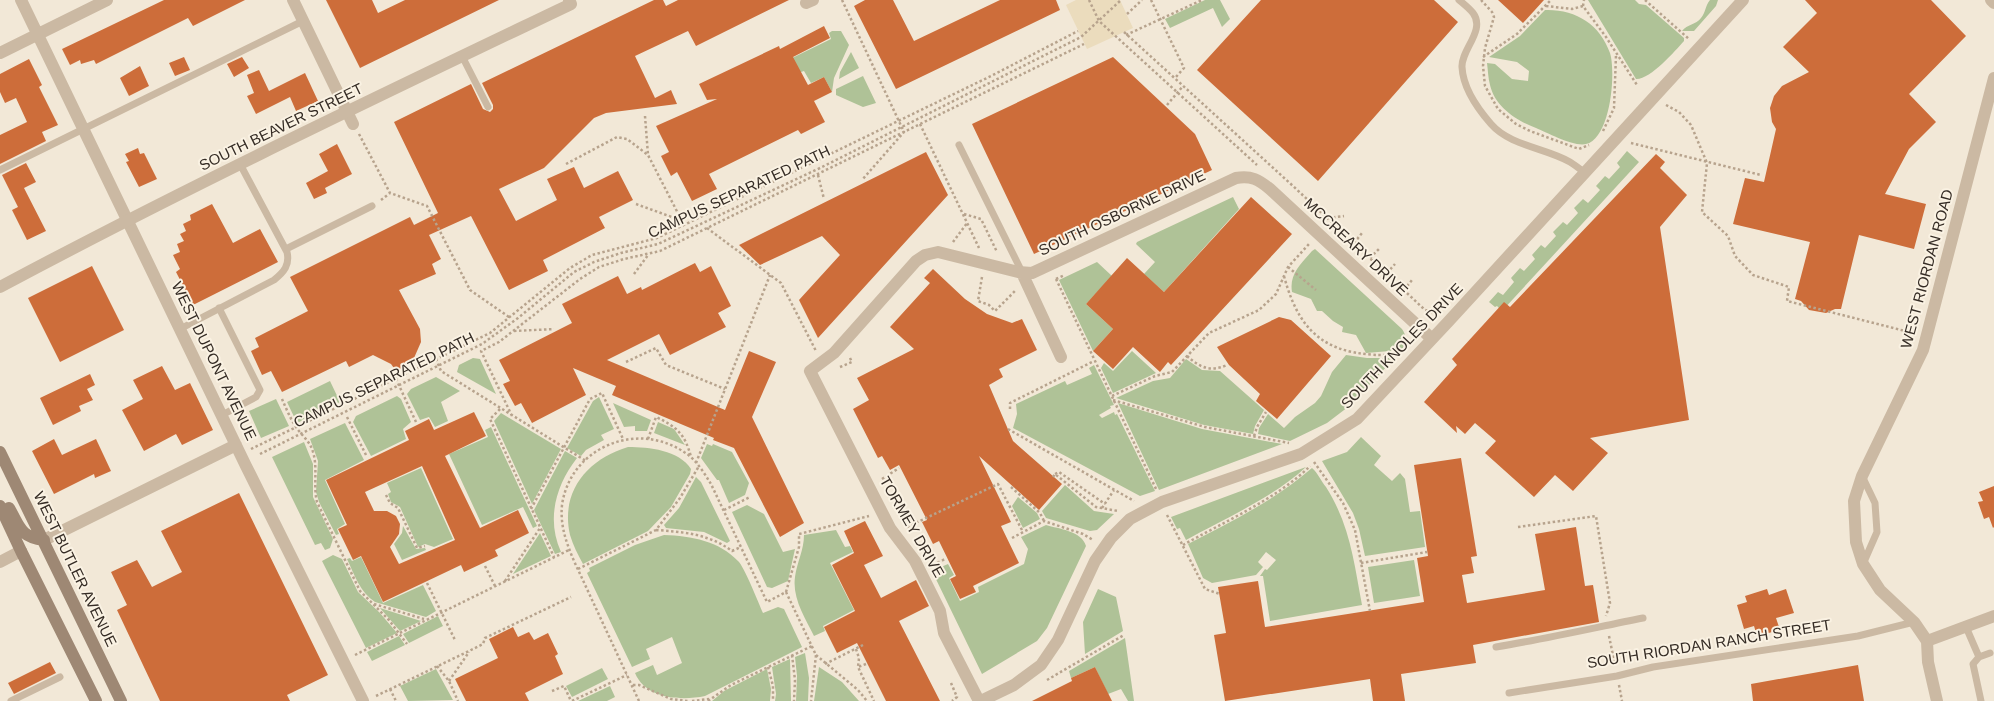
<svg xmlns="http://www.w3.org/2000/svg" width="1994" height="701" viewBox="0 0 1994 701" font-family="Arial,sans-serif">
<rect width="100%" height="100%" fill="#f2e8d7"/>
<path fill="#afc297" d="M1205,0H1220L1230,19L1222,27L1213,8L1170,28L1165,19Z
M1588,0H1635L1639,4L1646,5L1684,38V41C1675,51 1650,80 1636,79Z
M1710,0H1718L1716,6L1694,31H1682C1687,24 1696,25 1701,18C1706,12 1705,6 1710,0Z
M1545,10C1575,9 1600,24 1610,53C1616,72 1611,138 1586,144C1574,147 1548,133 1536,128C1517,121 1495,107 1490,85C1488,78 1488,70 1487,63L1495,64L1512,79L1528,81L1529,71L1517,62L1489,57L1520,36Z
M832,31H841L849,45L834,78L832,92L824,77L811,83L804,71L795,74L788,60L831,39L829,33Z
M851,52L859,68L839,79L840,72Z
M863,76L876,103L863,107L836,95V89Z
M1627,151L1639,162L1502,311L1497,306L1495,307L1489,302L1498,292L1503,295L1514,282L1511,278L1520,268L1524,271L1535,259L1532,255L1541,245L1545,248L1556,236L1553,232L1563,222L1567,225L1578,213L1574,208L1583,199L1588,203L1600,190L1596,186L1605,176L1609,179L1620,167L1617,163Z
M1233,197L1239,209L1164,292L1144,274L1155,262L1136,244L1137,242Z
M1315,249L1402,329C1407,336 1406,342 1402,350L1366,353L1356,335L1342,332L1343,327L1333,321L1322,311H1317L1311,299L1292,292C1289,274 1301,264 1312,251Z
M1097,262L1112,276L1086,304L1113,329L1093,351L1059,280Z
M1132,351L1156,373L1113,393L1101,368L1104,363L1113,371Z
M1346,355L1367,358H1392V361L1348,407L1327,423L1290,441L1258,434L1259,428L1268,414L1284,428L1295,417L1315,403L1321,396L1332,372Z
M473,358L480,359L496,394L457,372L459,365Z
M1186,359L1202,370L1220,371L1264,410L1255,426L1253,434L1204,425L1116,398L1153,381L1170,378Z
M1094,365L1114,405L1110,406L1111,408L1099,415L1102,418L1114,412L1115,415L1117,414L1155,491L1140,496L1013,428L1017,414L1016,404L1065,381L1067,385L1092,374L1089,368Z
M436,377L460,391L441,402L448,421L435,427L429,417L420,420L407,394L411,389Z
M330,381L340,402L297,423L287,402Z
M397,396L401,399L411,422L403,429L406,439L371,456L353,422L356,416Z
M599,397L614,429L601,435L604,440L586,450L581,456L567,448L593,401Z
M276,399L289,426L261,438L249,411Z
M613,403L651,420L647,431H635V426L624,427Z
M1118,403L1202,429L1282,444L1159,490Z
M501,413L561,449L532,504L494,421Z
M658,422L674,429L685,445L654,433Z
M345,423L364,460L325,480L345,524L337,529L339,534L336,535L319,502L316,492L318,461L310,439Z
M491,427L537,526L533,528L523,507L482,525L449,454L488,437L485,430Z
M1361,437L1381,456L1374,465L1392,481L1400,473L1405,479L1410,512L1420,511L1425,547L1365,556L1359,529L1353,513L1322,461L1347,452Z
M304,442L313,464V497L333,539L330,548L325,550L321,543L315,545L272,457Z
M707,444L712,446L713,444L732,452L749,483L745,495L729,503L719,480H717L701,458Z
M628,447C649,447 679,450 691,469L690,474L671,507L648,531L583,564C578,555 573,545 570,535C560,491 588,459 628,447Z
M565,451L577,458C556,485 546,519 561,552L555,554L534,510Z
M1306,467C1274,497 1224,519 1186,540L1180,528L1177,529L1171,517Z
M421,468L453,539L434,547L425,544L418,547L400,507L391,502L388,494L391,492L387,483Z
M1312,468C1318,473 1321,481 1326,487C1350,525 1354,562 1362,605L1270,621L1263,576H1260L1265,569L1267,570L1276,560L1266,552L1258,562L1263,567L1256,575L1212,583L1203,578L1188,544C1231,522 1275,500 1312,468Z
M696,477L701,482L730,541L727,543L704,532L666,528L664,525L679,508Z
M1065,485L1094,511L1114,514L1097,530L1090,531L1046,518L1042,511Z
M1018,497L1037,513L1040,519L1023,528L1012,506Z
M747,505L764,514L783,552L795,549L788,581L772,588L767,587L732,512Z
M1046,525C1059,529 1082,531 1086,546L1047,628L1037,641L982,674L932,571L948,564L954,575L949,578L960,601L979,592L978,587L1024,564L1028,549L1021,537Z
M403,526L416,549L425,548L426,550L402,560L394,544L402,533Z
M836,530L845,547L850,546L853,552L830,563L854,610L823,626L825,631L814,636C805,618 792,598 795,577C797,562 804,550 804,535Z
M540,533L551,556L513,574Z
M664,535C692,536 719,541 738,561C744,566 759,604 763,613L778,607L784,609L802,647L705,696C681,701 646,699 635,673L653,665L657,675L682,663L672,637L646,649L650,659L632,667L587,573L590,571L589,568L635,545Z
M333,555L342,559L358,592L380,613L397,633L366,648L322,561Z
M361,557L383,603L423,585L436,611L426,617L375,602C360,592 355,576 347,559L350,558L352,561Z
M1414,560L1420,596L1374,603L1368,567Z
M1098,589L1116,597L1123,631L1085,654L1083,622Z
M380,608L421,621L400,631Z
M438,616L443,626L409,643L403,634Z
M399,636L405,645L372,661L367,652Z
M1125,638L1134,701H1128L1121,689L1108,694L1095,667L1071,678L1069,671Z
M805,653L809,678L808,701H796L797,676L795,657Z
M790,659L791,701H775L776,694L772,667Z
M819,667L842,682L859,701H814Z
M602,668L608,679L572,697L566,686Z
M436,669L453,700L408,701L400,686Z
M767,669L771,689L770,701H712L724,691Z
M610,686L615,697L607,701H578Z"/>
<path fill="#ebdcbd" d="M1076,0H1120L1133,28L1087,49L1066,5Z"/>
<path fill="#cd6d3a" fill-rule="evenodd" d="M164,0H245L193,26L188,18L96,64L94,60L81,64L80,60L70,65L62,49Z
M326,0H372L378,13L405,0H499L360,68Z
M654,0H663L666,6L678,0H789L696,46L688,31L635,56L655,98L671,90L677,104L606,113L594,118L544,168L499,189L516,221L557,200L547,179L574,167L584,188L618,171L633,200L599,217L605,228L543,260L548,271L509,290L471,216L429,235L441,259L432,264L436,274L399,290L420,329L421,342L414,358L416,360L396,371L391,364L373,355L349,367L346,361L282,392L271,371L262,375L251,351L259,347L255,338L308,311L290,277L410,217L414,225L438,213L394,122L471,84L483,109L490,112L493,109V105L482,83Z
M865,0H893L914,41L1000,0H1056L1060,10L896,89L854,6Z
M1261,0H1434L1458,22L1318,181L1197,70Z
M1498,0H1544L1523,23Z
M1805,0H1931L1966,36L1909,94L1936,122L1909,149L1885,194L1926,204L1914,249L1859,235L1841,309H1835L1826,313L1809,310L1801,301L1795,299L1810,242L1733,224L1745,178L1764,182L1776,129L1772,122L1770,108L1774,96L1782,86L1809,72L1783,47L1817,13Z
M824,26L830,38L793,57L808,85L824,77L832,92L814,101L825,122L801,134L798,130L709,174L717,189L692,201L677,172L671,176L661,156L669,152L656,126L717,99L707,100L699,84L779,46L780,49Z
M184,57L190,70L175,76L169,63Z
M242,57L249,68L234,77L227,64Z
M1113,57L1195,134L1212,170L1034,254L972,124Z
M29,59L42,85L39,87L58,125L42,132L46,141L0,164V135L27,122L16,98L5,103L0,92V74Z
M140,66L149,86L129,96L120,78Z
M259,70L269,91L305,73L318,101L296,111L290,97L256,114L247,96L254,93L247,75Z
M337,144L352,174L325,188L327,193L314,199L306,183L328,171L319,154Z
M138,148L140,154L144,153L157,179L139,187L126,162L129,161L125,154Z
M926,152L948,195L818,338L799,300L840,255L822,236L760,265L739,245Z
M1656,154L1665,162L1660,168L1687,195L1660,227L1689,420L1590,438L1608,453L1573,491L1555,475L1534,497L1485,453L1496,441L1475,423L1465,434L1456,426L1457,433L1424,402L1457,365L1452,359L1504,302L1510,307Z
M26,163L36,182L24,188L46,231L27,240L12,210L18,207L2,175Z
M1251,197L1292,234L1171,365L1168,362L1160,372L1133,347L1113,369L1093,351L1113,329L1086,304L1127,258L1164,292Z
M212,204L233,243L260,229L278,262L193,305L176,272L180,269L173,255L180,252L177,244L184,241L180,234L186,231L183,224L191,220L190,215Z
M695,263L700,272L711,266L731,306L718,313L726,327L670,355L659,334L607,360L725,410L749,351L776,362L752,417L804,523L780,537L734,448L713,440L714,438L612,395L616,386L573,368L586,395L532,423L521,403L515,406L503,384L510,381L499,360L572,323L562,304L618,276L627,294L641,287L642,290Z
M92,266L124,330L60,362L28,298Z
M933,269L965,299L987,314L1012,323L1022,319L1037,350L999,369L1003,377L989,385L1013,441L1062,484L1039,510L979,456L1011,522L1001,526L1019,563L973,586L976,592L960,599L950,579L956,576L939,541L933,544L922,522L927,520L899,465L890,470L882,456L878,458L853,409L869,400L857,378L914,349L890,327L930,283L924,278Z
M1279,317L1291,320L1331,356L1277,419L1256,401L1260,394L1229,365L1217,347Z
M162,366L175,390L190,383L213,430L182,445L176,434L144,451L122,410L143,399L133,380Z
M90,374L95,385L87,389L93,400L79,406L81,411L53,425L40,398Z
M474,412L486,436L445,456L480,528L518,510L529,533L495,550L498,556L464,572L461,565L383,602L361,556L353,560L338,529L347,525L326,480L409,440L405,431L429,419L434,430ZM422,466L455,540L399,564L390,547L399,534L400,524L396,516L387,511H374L365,492Z
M54,439L62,455L96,439L111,471L95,478L94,474L54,494L32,451Z
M1461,458L1477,556L1471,557L1474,573L1462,575L1467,603L1545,590L1535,534L1576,527L1585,586L1593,585L1599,622L1473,645L1476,663L1401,674L1405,701H1373L1370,679L1225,701L1214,635L1226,633L1218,587L1258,581L1265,627L1424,602L1417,558L1428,556L1414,465Z
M1994,486V527L1993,528L1989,517L1984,519L1978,502L1983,501L1979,492Z
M239,493L328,675L287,695L290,701H160L117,610L127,605L111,572L137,560L152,587L182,572L161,531Z
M865,521L883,556L864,565L881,598L916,580L929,606L899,621L940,701H886L857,643L837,653L824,627L855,611L832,565L854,553L844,531Z
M1767,589L1769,595L1786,589L1794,613L1776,618L1780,630L1757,636L1754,626L1744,629L1737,605L1747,602L1745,596Z
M513,627L518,637L529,632L534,640L548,633L558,654L555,656L563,674L525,693L529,701H466L455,679L498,658L489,639Z
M50,662L56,673L14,694L8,683Z
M1858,665L1864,701H1753L1751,684Z
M1095,667L1112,701H1032L1072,681L1071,678Z"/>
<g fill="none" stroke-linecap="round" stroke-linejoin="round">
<path stroke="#b7a38d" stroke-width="2.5" stroke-dasharray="2.5 2.5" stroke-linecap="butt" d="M842,0L904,132L862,180
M1089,0L1099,21L1257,165
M1151,0L1184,68L1175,78
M1481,0L1492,12L1494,17L1485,48L1483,66L1485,86L1498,109L1516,124L1530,131L1579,149L1589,145
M1645,0L1689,39
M1546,6L1572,9L1583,6L1606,37L1637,85
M1583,6L1584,0
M1127,14L1142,0
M1124,32L1293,186L1425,310L1432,312L1439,310
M1126,35L1202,0
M1483,57L1517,34L1551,0
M1167,105L1183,86
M1666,105L1679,112L1691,125L1707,163L1702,212L1728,236L1735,256L1753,275L1789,287L1787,301L1913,333
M645,116L648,155
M920,124L979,248
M1603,131L1614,108L1616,55
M359,134L390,193L427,206L470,290L509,317
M1631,143L1761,175
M566,164L617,137L627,139L648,155L684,225
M818,175L824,199
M381,200L390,193
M636,204L680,220
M964,214L981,219L997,252
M1328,218L1344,216
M707,228L781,283L816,351
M953,242L967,223
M1354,243L1362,233
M1370,258L1379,249
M1288,267L1316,290
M1387,273L1395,264
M634,274L648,255
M1284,276C1301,340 1333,357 1397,355
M982,277L978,301L989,305L995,311L1015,291
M1056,279L1065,275
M1056,279L1157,491
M1404,290L1412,280
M514,331L554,329
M1187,356C1200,368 1211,372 1227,365
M436,359L441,371L586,461
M626,362L656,348L666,365L725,389
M840,367L852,362L849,356
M396,379L416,422
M1112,396L1155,376L1172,372L1209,333L1259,310L1276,294L1288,267L1309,244
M282,399C286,408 290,418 296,427C302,436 310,441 313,452C318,468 313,486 317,502L360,591L389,620L407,644
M1113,400L1205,427L1289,443
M500,409L490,419L554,557
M1010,409V403L1094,361
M512,416L481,351L499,342L580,279L599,267L624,259L660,251L1084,44
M347,417L367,457
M1008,429L1134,501
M1254,436L1257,427L1266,412
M648,439L656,417C677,427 685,434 691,457
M251,449L490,333L570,268L592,255L657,238L991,76L1078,31
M260,454L482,344L518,318L574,272L594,262L621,253L658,244L820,168L1081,37L1121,0
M1314,462L1343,503L1355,530L1370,611
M696,463L770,275
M1055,474L1059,472L1105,504
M1053,477L1055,474L1096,507L1118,511
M882,479L899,468
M1011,487L1040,513L1044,521
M386,495L390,503L398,508L417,548L425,546
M1102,508L1114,490
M531,509L590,399L602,393L623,439
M724,510L750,497
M1167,515L1205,589L1220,594
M907,527L998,484L1023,532
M1518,527L1596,516L1610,603L1606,616
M656,530C684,532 709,534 732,551L741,547
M1012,538L1044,521L1083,534L1093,540
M1183,545C1222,523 1280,497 1310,466
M1361,563L1427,552
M933,565L945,559
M485,566L495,586
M578,569L656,530L680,498L699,466
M505,581L540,528
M427,583L455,640
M786,592L799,547V534L869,516
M374,604L424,619
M1609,636L1615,665
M856,649L859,658L858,667
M355,655L569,550
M792,655L795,680L794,701
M816,655L858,690L867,701
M825,664L863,645
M866,664L858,667L874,701
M437,666L449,681L458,701
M768,667L773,686V701
M1047,680L1124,635
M449,681L469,652
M951,683L957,697L952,701
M633,685H639L671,699L688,701
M1619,685L1622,701
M390,689L396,701
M552,691L564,686L571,701
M376,696L469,651L483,644L485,638L571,597
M572,701L627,675
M639,701L574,561C566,542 560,525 562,505C570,448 636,420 684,452C696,459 704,473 711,484L767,602L786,592L816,655L811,701
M692,701L709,699
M708,701L731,685L812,646"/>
<path stroke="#cbb9a3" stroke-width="7" d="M1459,0C1464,4 1469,8 1473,13C1486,30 1461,50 1462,67C1463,88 1477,108 1491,124C1510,146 1546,148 1570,162C1575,165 1580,169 1585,173
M462,56L488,107
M959,145L1022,272
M0,170L303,21
M286,249L372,206
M219,308L260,390L256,397L222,415
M180,329L274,280C284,272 290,265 287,252L240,164
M1863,478L1875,503L1877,532L1863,564
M1966,627L1979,657L1973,664L1981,701
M1496,647C1545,639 1593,628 1643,618
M1979,657L1990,653
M1509,693L1617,676L1653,667L1858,636L1914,622
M11,701L60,677"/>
<path stroke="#cbb9a3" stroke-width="12" d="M21,0L246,466L363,701
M293,0L353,124
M806,3L813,0
M0,53L107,0
M1022,273L1061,357
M44,540L236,445
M0,562L21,551
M1927,641L1994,616
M979,701L944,633L940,611L915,561L890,528L810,371L834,353L916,261L925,255L938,252L1018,272L1032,273L1236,178C1251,175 1259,180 1270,189L1432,339
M981,701L1014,685L1041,665L1058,640L1095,561L1111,538L1130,519L1162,502L1301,454L1357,419L1448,322L1743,0"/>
<path stroke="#cbb9a3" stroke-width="12" d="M1991,0L1994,3
M0,287C187,187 379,96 571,4L569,0
M1937,701L1928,662L1927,641L1914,622L1880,590L1863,564L1856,542L1854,501L1862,476L1923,350L1994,78"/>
<path stroke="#9e8874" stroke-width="12" d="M0,452L121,701
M0,506L21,551L96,701
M9,508C20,527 20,537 44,540"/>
</g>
<g text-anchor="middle" stroke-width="4" stroke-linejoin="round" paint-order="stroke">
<g font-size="15" fill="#352c25" stroke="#faf2e3">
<text transform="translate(281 127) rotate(-26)" y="5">SOUTH BEAVER STREET</text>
<text transform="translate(739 192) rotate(-25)" y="5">CAMPUS SEPARATED PATH</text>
<text transform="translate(1122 213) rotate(-25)" y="5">SOUTH OSBORNE DRIVE</text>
<text transform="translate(1356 247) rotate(43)" y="5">MCCREARY DRIVE</text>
<text transform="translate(1927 269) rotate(-75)" y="5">WEST RIORDAN ROAD</text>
<text transform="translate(1402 346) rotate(-46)" y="5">SOUTH KNOLES DRIVE</text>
<text transform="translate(214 361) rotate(64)" y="5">WEST DUPONT AVENUE</text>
<text transform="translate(384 380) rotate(-26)" y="5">CAMPUS SEPARATED PATH</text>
<text transform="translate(912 527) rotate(60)" y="5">TORMEY DRIVE</text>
<text transform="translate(75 569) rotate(64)" y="5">WEST BUTLER AVENUE</text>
<text transform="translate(1709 644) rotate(-9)" y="5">SOUTH RIORDAN RANCH STREET</text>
</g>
</g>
</svg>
